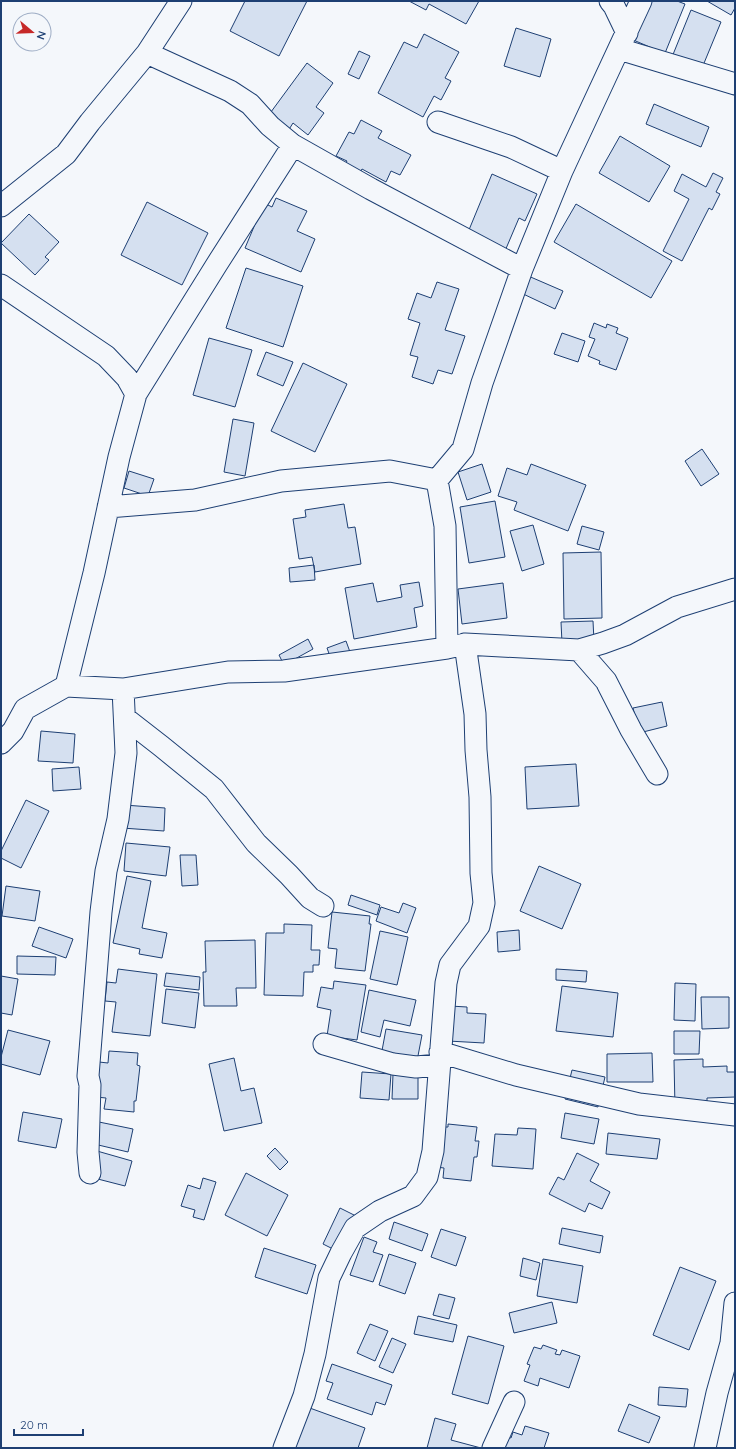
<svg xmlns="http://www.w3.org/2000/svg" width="736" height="1449" viewBox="0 0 736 1449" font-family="Quicksand,sans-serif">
<rect width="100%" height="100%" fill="#f4f7fb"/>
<path fill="#d5e0f0" stroke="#1d3f73" d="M245,1H307L279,56L230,31Z
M409,1H479L466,24L429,4L426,10Z
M646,1H677L685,4L663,58L650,52L652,48L631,39Z
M707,1H735V8L731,15Z
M691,10L721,22L702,68L672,57Z
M516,28L551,39L540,77L504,66Z
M424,34L459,52L445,78L451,81L441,100L434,96L423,117L378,93L404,42L417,48Z
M359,51L370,56L359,79L348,74Z
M307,63L333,83L316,107L324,113L308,135L293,123L288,131L268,116Z
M654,104L709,127L701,147L646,124Z
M361,120L382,131L378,138L411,155L400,175L391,171L386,182L362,169L358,176L343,168L347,161L336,156L349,132L354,134Z
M620,136L670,166L649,202L599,173Z
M713,173L723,178L716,192L720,194L712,210L709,208L682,261L663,251L689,199L674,191L682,174L706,187Z
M492,174L537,194L525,221L519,218L502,258L464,242Z
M276,198L307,211L297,231L315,239L301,272L245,248L264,203L272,207Z
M147,202L208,233L182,285L121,255Z
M576,204L672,261L651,298L554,242Z
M29,214L59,242L45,257L49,260L35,275L1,243Z
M246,268L303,286L283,347L226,328Z
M526,275L563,291L555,309L519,292Z
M437,282L459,289L445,330L465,336L452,374L438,370L433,384L412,377L418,357L410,355L420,323L408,319L417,293L431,298Z
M594,323L606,328L607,324L618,328L616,333L628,338L616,370L599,364L600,361L588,356L595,339L589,337Z
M562,333L585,341L578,362L554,354Z
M209,338L252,350L235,407L193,395Z
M266,352L293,362L283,386L257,375Z
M303,363L347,384L315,452L271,431Z
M233,419L254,423L245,476L224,472Z
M702,449L719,474L701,486L685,461Z
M482,464L491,492L467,500L458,472Z
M531,464L586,485L568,531L514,510L517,502L498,496L507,468L527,475Z
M129,471L154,479L148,496L124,488Z
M495,501L505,557L469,563L460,507Z
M344,504L348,528L355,527L361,564L315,572L312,557L299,559L293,519L306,517L305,510Z
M533,525L544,564L522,571L510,531Z
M582,526L604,532L599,550L577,544Z
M601,552L602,618L564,619L563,553Z
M314,565L315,580L290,582L289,568Z
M419,582L423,606L414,608L417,627L354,639L345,588L373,583L377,602L402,597L400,585Z
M503,583L507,618L462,624L458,589Z
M593,621L594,641L562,643L561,622Z
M308,639L313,649L284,665L279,655Z
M346,641L350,652L331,659L327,648Z
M662,702L667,726L639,733L633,708Z
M41,731L75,734L73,763L38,761Z
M576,764L579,806L527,809L525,767Z
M79,767L81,789L53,791L52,769Z
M26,800L49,811L21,868L1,858V851Z
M124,805L165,808L164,831L122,828Z
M126,843L170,847L166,876L124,871Z
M180,855H196L198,885L182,886Z
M539,866L581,884L562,929L520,911Z
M127,876L151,881L142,928L167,933L162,958L139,954L140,949L113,943Z
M6,886L40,891L35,921L2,916Z
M351,895L380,905L377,915L348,905Z
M403,903L416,908L407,933L376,921L381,907L399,913Z
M332,912L370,916L369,924H371L365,971L335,968L337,949L328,948Z
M284,924L312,925L311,950H320L319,965H313V972H304L303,996L264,995L266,933H284Z
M39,927L73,939L66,958L32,946Z
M519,930L520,950L498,952L497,932Z
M380,931L408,937L397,985L370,979Z
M255,940L256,988H236L237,1006H204L203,972H206L205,941Z
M17,956L56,957L55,975L17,974Z
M118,969L157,974L150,1036L112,1032L116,1002L105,1001L107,982L116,983Z
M556,969L587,971L586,982L556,980Z
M166,973L200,977L199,990L164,986Z
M1,976L18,979L12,1015L1,1013Z
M334,981L366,985L357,1040L327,1036L331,1010L317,1007L321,987L333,989Z
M675,983L696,984L695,1021L674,1020Z
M562,986L618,993L613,1037L556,1031Z
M166,989L199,993L195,1028L162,1023Z
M369,990L416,1000L410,1026L384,1020L380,1037L361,1032Z
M701,997H729V1028L702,1029Z
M450,1006L467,1007V1013L486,1014L484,1043L448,1041Z
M386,1029L422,1035L417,1061L381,1056Z
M8,1030L50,1041L40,1075L1,1064V1057Z
M674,1031H700L699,1054H674Z
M109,1051L138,1053L137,1065L140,1066L136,1101H134V1112L104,1109L106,1098L96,1097L99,1062L108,1063Z
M652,1053L653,1082H607V1054Z
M234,1058L241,1091L254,1088L262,1123L224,1131L209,1064Z
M703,1059V1067L727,1066V1072H735V1097L707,1098V1107L675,1108L674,1060Z
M572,1070L605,1077L598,1107L565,1099Z
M362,1072L391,1074L389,1100L360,1098Z
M393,1074L418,1075V1099H392Z
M23,1112L62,1119L56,1148L18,1141Z
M565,1113L599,1119L594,1144L561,1138Z
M99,1122L133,1129L128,1152L94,1144Z
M448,1124L477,1127L475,1141H479L477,1157H474L471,1181L443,1178L444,1168L436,1167L443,1127H448Z
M518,1128L536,1129L533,1169L492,1166L495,1134L517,1135Z
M608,1133L660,1139L657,1159L606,1154Z
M275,1148L288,1162L280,1170L267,1156Z
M97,1151L132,1161L125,1186L90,1177Z
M577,1153L599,1164L590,1181L610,1192L602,1209L589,1203L585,1212L549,1194L558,1177L564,1180Z
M246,1173L288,1195L267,1236L225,1215Z
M203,1178L216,1182L204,1220L193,1217L195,1210L181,1206L188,1185L200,1189Z
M340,1208L356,1216L339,1252L323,1244Z
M394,1222L428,1234L422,1251L389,1239Z
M562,1228L603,1236L600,1253L559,1244Z
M441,1229L466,1237L456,1266L431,1257Z
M364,1237L377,1242L373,1252L383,1255L373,1282L350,1275Z
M264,1248L316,1265L307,1294L255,1277Z
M389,1254L416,1263L405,1294L379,1285Z
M523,1258L540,1263L536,1280L520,1276Z
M543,1259L583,1266L577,1303L537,1296Z
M680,1267L716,1281L689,1350L653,1335Z
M439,1294L455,1298L449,1319L433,1315Z
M552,1302L557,1323L514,1333L509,1313Z
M418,1316L457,1325L453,1342L414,1334Z
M370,1324L388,1331L375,1361L357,1353Z
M468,1336L504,1346L488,1404L452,1394Z
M392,1338L406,1344L393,1373L379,1367Z
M543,1345L557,1350L555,1354L560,1355L562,1350L580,1356L569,1388L540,1378L538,1386L524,1381L530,1365L527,1364L534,1347L541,1349Z
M332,1364L392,1385L385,1405L376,1402L372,1415L327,1399L333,1383L326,1381Z
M659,1387L688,1389L686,1407L658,1405Z
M629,1404L660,1417L649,1443L618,1431Z
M307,1407L365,1428L358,1448H293Z
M435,1418L456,1424L451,1440L481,1448H427Z
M525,1426L549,1433L544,1448H501L505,1436L511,1438L513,1432L522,1435Z"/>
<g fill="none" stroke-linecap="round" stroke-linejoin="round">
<defs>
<path id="minor" d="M610,1L614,6L627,33
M619,49L735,84
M147,53L230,91L250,104L270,126L293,145L371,189L522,269
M438,122L511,147L562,171
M1,206L66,154L90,122L147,53L181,1
M1,285L106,356L127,378L136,394
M108,507L195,500L281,481L390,471L437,480
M447,648L445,526L437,480L463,449L482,383L522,269L562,171L641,1
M579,650L606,681L631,730L657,774
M66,686L94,573L119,457L136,394L217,264L293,145
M125,718L161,746L214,789L256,843L289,875L310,898L323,906
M1,743L13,731L25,709L66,686L123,689L228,672L284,671L447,648L465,644L579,650L603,643L625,635L677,607L735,589
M324,1044L393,1064L416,1067L439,1065
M440,1052L516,1075L639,1104L735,1115
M90,1173L88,1152L90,1085L88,1076L101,912L106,871L118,819L126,753L123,689
M284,1448L304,1396L315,1354L329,1278L341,1253L355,1228L380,1211L413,1196L427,1177L433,1151L446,983L450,965L479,926L484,903L481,873L480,797L476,750L475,714L465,644
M493,1448L514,1402
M705,1448L717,1393L731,1343L735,1303"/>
</defs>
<use href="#minor" stroke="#1d3f73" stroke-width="23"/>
<use href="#minor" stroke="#f4f7fb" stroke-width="21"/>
</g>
<rect width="736" height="1449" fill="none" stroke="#1d3f73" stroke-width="4"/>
<g transform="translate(32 32) rotate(109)"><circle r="19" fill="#f4f7fb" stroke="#9eadc5"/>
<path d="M0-3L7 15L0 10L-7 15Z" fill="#c62828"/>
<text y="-6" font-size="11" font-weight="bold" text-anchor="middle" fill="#1d3f73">N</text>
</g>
<path d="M14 1429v6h69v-6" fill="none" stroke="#1d3f73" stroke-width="2"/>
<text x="20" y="1429" font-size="12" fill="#1d3f73" stroke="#f4f7fb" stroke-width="3" paint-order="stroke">20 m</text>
</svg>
